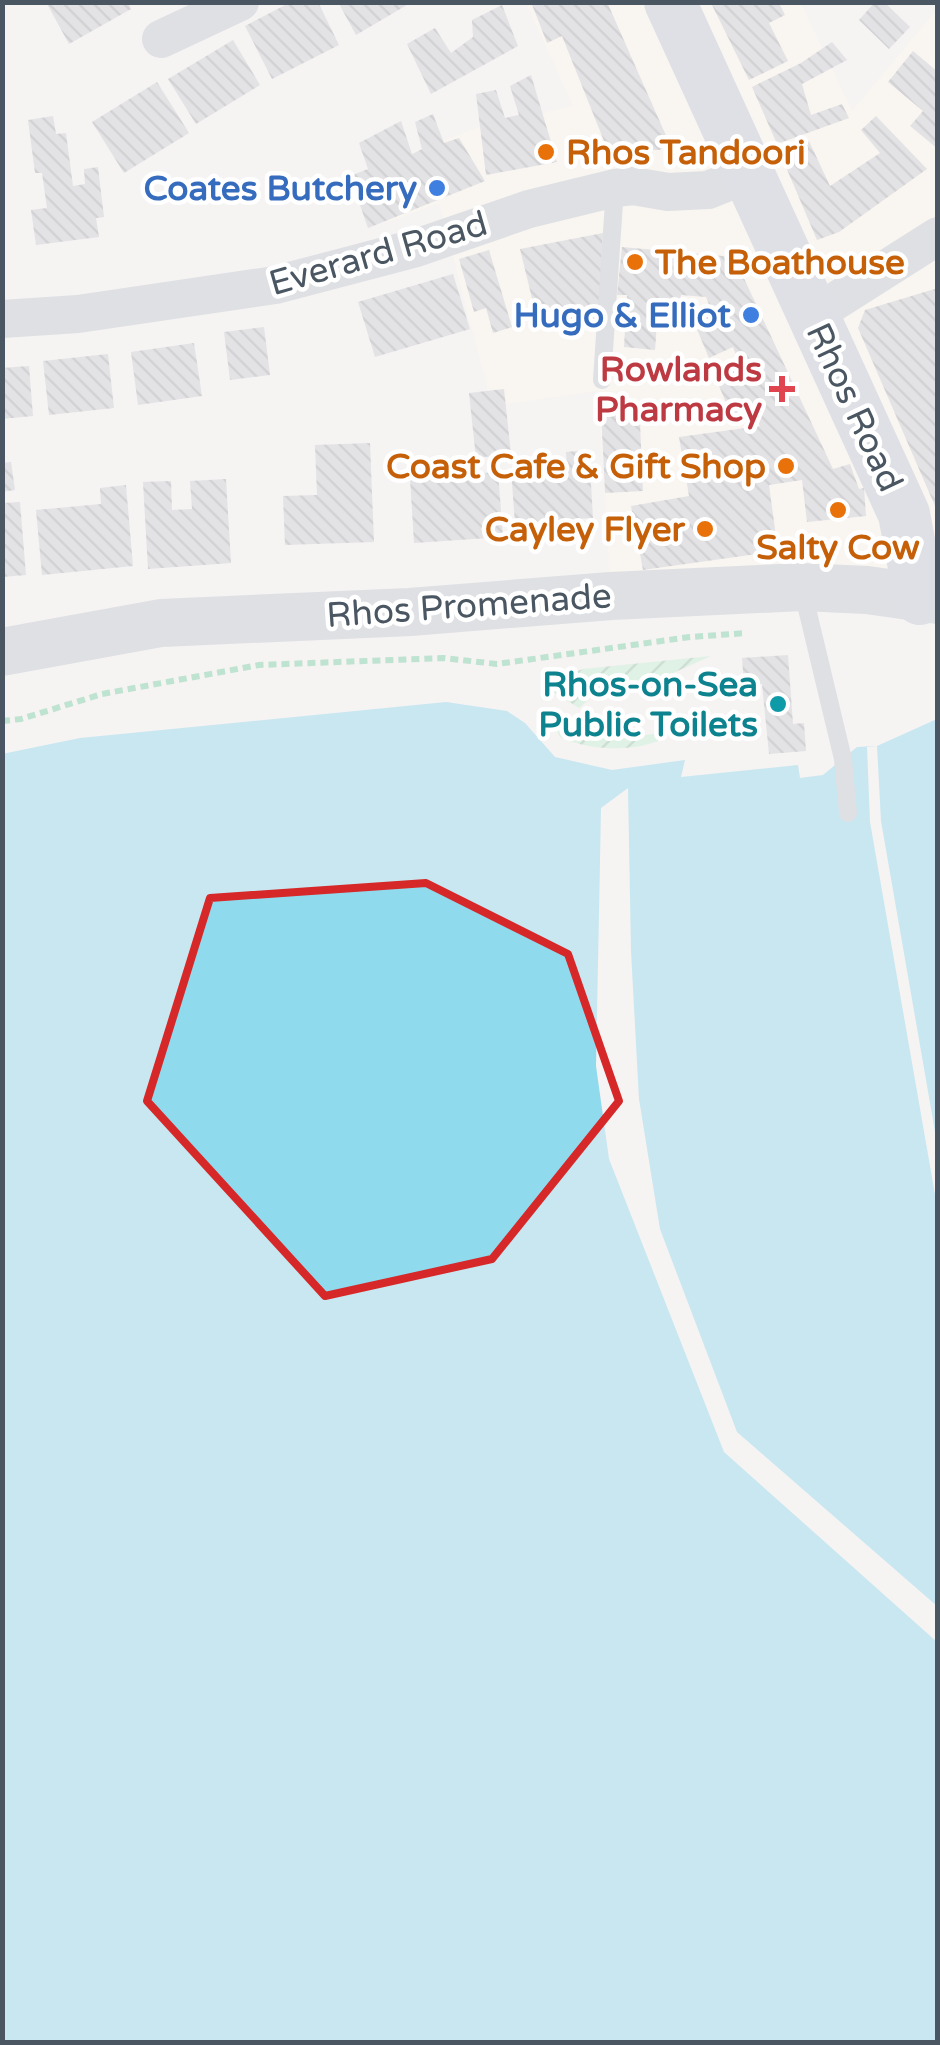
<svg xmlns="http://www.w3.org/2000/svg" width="940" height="2045" viewBox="0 0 940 2045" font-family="'Varela Round',sans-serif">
<defs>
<pattern id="garden-furrows" width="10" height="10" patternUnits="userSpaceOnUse" patternTransform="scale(2.5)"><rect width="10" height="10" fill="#c3f1d5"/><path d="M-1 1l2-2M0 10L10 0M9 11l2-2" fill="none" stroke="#a0c6b0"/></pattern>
<pattern id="building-back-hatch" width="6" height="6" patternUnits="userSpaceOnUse" patternTransform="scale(2.5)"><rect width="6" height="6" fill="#cdcfd5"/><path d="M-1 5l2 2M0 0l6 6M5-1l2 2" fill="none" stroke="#a8abb0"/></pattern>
</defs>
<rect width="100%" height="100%" fill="#f5f3f3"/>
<path fill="#fdf9ef" d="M526,3H801L852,111L937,9V600L611,596L598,391L492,406L439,203L389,222L356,174L476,128L573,106Z"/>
<path fill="url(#garden-furrows)" d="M711,656L673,673L600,690L579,708L541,684L583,669Z
M552,713L568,723L571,729L617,739L660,733V740C633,752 586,751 559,736Z"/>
<path fill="#90daee" d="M446,702L507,711L525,723L555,757L612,770L685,760L681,777L798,765L800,778L823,775L857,747L877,746L937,719V2042H3L2,754L80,738Z"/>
<path fill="#f5f3f3" d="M877,746L881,821L937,1143V1206L870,822L867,747Z
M628,788L631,951L639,1099L660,1229L737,1432L937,1606V1642L724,1452L609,1159L596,1066L601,808Z"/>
<path fill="url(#building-back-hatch)" d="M46,2H128L131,9L69,44Z
M291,2H318L339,45L272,79L245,26Z
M338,2H412L356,35Z
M531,2H607L668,140L660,150L608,151L562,36L547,43Z
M875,2H884L910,27L889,49L859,20Z
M711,3H779L785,15L769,23L788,61L749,80Z
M502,5L518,46L431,94L407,44L435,28L451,53L473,37L472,20Z
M233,40L260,85L196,124L168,79Z
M832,42L847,60L802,84L811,115L842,104L849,118L777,144L752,87L801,63Z
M913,51L938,72V149L910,126L923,111L888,82Z
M531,75L557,162L486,175L476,94L496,90L505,118L519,115L510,86Z
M157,82L189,133L124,173L92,122Z
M433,114L444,143L459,138L485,181L368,228L350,176L368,169L359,143L401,121L412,154L422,149L415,122Z
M53,116L56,134L66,133L73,186L85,184L84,169L98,167L104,217L96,218L99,237L36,245L31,210L47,208L42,173H35L28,120Z
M876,116L927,169L839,232L817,240L780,153L809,141L830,186L880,153L861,130Z
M603,233L598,326L568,331L565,318L538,323L520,249Z
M622,247L734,257L833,469L850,464L859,489L864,488L866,516L807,522L802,480L769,485L778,551L643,570L631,506L689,496L679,437L760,426L754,416L735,424L714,374L739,363L733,347L709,358L693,320L712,312L706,297L681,295L678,325L657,323L655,350L624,347L627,295H617Z
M489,250L512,327L493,333L486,308L474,312L459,259Z
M453,274L470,329L375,357L358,302Z
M938,288V513L858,328L865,310Z
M264,327L270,375L230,380L224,332Z
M194,343L202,396L138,405L131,352Z
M108,354L114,408L49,415L43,361Z
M29,366L33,416L2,419V368Z
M504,389L511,454L476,458L469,393Z
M601,410L640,423L643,491L605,493Z
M370,443L374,542L285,545L283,496L317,495L315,445Z
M589,450L593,518L515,523L511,470L567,467L566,452Z
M11,462L15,490L2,492V463Z
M498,472L503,537L414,543L410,478Z
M226,479L231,563L148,569L143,482L171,481L172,510L192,509L190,481Z
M126,485L133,566L42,575L36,510L101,504L100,488Z
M20,502L26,575L2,577L3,503Z
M788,655L793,724L804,723L806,751L769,754L762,684L744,685L742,658Z"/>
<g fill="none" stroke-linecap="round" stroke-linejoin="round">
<path stroke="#7ad0a6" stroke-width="6" stroke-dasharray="8 5" stroke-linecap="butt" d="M2,721L21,719L102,694L259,665L443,658L497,664L690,637L747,633"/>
<path stroke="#c1cad2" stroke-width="18" d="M602,380L615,188
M803,592L843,759L848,813"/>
<path stroke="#c1cad2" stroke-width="38" d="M161,39L240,2
M812,316L938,236
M2,319L78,314L275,285L416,248L529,209L615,188L633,186L668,192L708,190L748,174"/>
<path stroke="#c1cad2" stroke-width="48" d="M2,652L161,623L410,612L611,596L802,587L867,590L938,600"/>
<path stroke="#c1cbd6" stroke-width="52" d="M670,2L904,514L920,599"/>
</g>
<path d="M0 0H940V2045H0ZM426,883L568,954L619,1101L492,1259L325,1296L147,1101L210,898Z" fill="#f5f3f3" fill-opacity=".55" fill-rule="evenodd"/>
<path fill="none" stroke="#d62828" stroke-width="8" stroke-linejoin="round" d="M426,883L568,954L619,1101L492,1259L325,1296L147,1101L210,898Z"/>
<g fill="#e8710a" stroke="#fff" stroke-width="4">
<circle cx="546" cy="152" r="10"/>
<circle cx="635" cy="262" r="10"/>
<circle cx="786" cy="466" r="10"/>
<circle cx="838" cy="510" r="10"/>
<circle cx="705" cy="529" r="10"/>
</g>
<g fill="#3f7fe0" stroke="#fff" stroke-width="4">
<circle cx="437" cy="188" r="10"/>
<circle cx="751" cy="315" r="10"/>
</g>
<path fill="#e0444e" stroke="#fff" stroke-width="4" d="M777 374h10v10h10v10h-10v10h-10v-10h-10v-10h10z"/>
<circle fill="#0f9aa8" stroke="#fff" stroke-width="4" cx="778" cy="704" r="10"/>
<g text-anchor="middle" stroke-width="9" stroke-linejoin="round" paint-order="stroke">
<g font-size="35" font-weight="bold" fill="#c56008" stroke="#fff" text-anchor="start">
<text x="566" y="164">Rhos Tandoori</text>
<text x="655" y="274">The Boathouse</text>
<text x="766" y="478" text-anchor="end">Coast Cafe &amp; Gift Shop</text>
<text x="685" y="541" text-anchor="end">Cayley Flyer</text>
<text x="838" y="559" text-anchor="middle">Salty Cow</text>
</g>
<g font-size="35" font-weight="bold" fill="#366cbe" stroke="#fff" text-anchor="end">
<text x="417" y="200">Coates Butchery</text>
<text x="731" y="327">Hugo &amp; Elliot</text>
</g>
<g font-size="35" fill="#4a5661" stroke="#fff">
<text transform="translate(378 253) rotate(-16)" y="12">Everard Road</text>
<text transform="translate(855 407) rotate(65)" y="12">Rhos Road</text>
<text transform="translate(469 605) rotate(-4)" y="12">Rhos Promenade</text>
</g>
<g font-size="35" font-weight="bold" fill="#be3a42" stroke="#fff" text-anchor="end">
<text x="762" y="381">Rowlands<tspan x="762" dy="40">Pharmacy</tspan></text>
</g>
<g font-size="35" font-weight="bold" fill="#0d838f" stroke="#fff" text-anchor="end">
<text x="758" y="696">Rhos-on-Sea<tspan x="758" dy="40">Public Toilets</tspan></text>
</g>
</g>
<rect width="940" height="2045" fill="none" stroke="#4a5661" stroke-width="10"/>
</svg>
